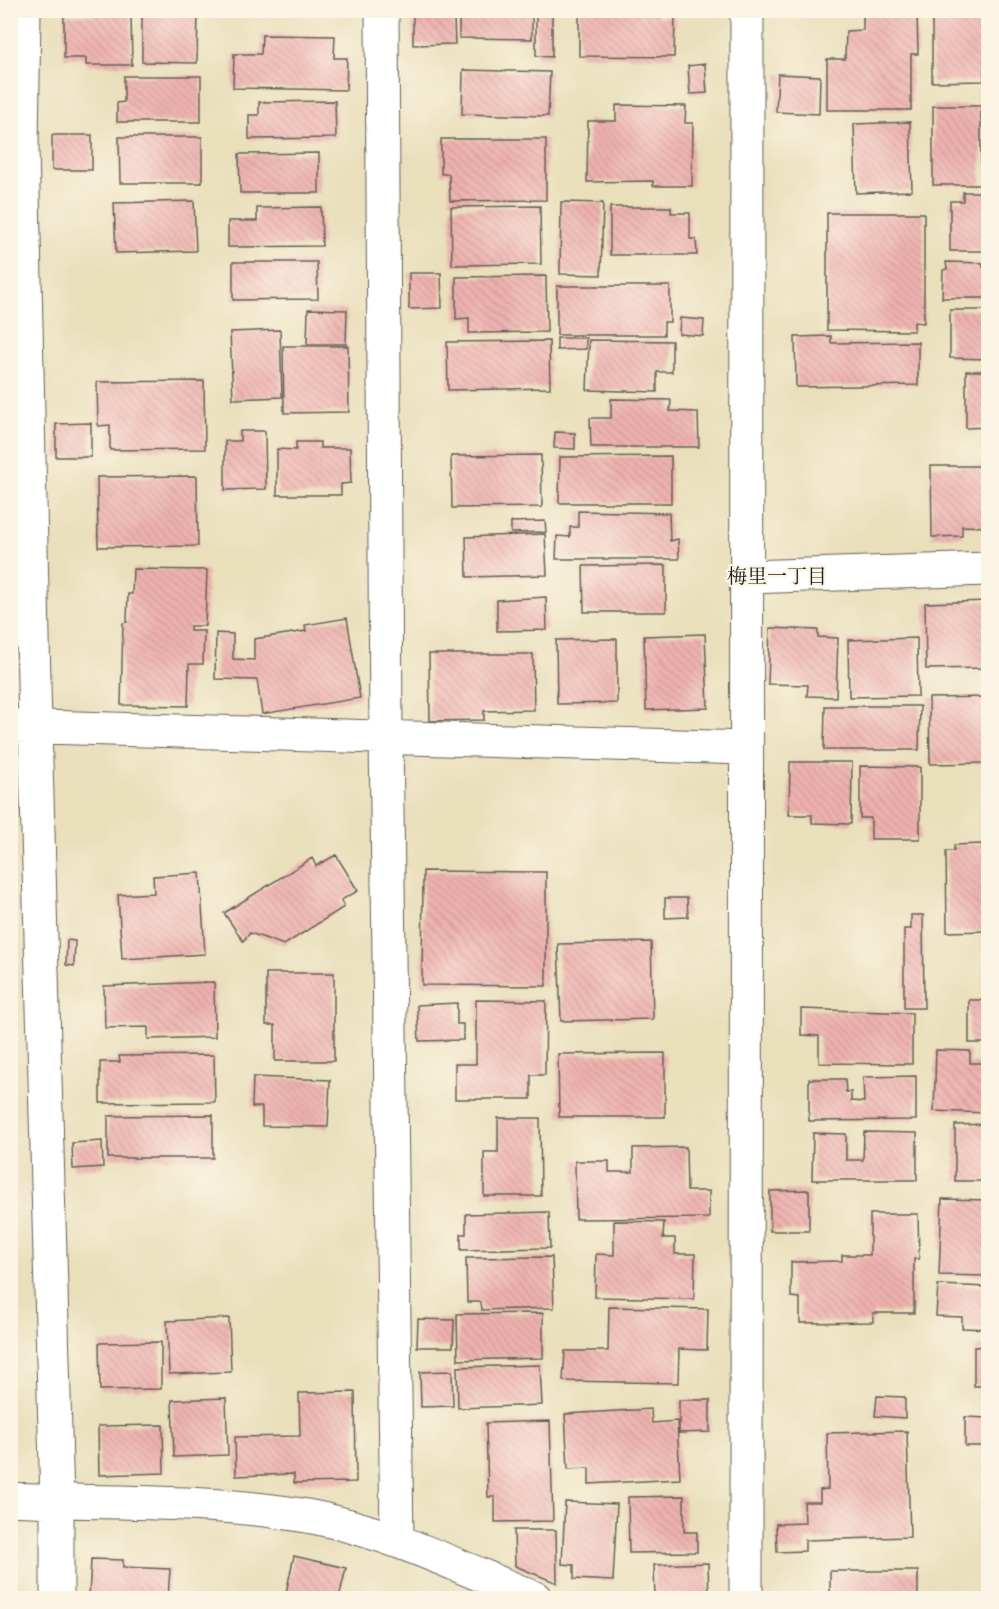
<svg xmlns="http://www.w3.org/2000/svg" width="999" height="1609" viewBox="0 0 999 1609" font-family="'IM FELL Double Pica','Noto Serif JP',serif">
<defs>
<pattern id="building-back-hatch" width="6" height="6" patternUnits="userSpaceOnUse" patternTransform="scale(1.5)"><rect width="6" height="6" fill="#eeb2af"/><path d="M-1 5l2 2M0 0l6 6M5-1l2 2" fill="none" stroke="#cc9896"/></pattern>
</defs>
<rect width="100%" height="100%" fill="#fcf5e5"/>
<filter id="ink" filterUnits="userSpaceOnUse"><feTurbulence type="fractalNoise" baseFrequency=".0167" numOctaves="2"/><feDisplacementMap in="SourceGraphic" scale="12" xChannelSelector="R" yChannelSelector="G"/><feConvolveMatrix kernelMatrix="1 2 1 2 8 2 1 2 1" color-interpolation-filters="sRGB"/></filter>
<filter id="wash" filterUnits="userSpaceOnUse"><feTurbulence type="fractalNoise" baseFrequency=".008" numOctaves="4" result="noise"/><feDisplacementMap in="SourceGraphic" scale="24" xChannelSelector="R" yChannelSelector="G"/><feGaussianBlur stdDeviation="1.35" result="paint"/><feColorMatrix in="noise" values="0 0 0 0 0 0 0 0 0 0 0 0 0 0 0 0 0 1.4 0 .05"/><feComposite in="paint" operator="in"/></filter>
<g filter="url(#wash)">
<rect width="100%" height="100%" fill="#e9dfbb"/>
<g id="blocks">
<path fill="url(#building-back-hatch)" d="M142,10H198L197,63L142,62Z
M413,10H444V18H454L455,44L413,45Z
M459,10H532V39L459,38Z
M536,10H552V57L536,56Z
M579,10H658V17H675L674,57L579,56Z
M863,10H917L918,54H911V110H827V59H845L846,31L863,30Z
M932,10H985L984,81L932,82Z
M131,14L132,65H86V58H64V15Z
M262,35L335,36L334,58H347L346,90L233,88L234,54H261Z
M705,64L707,93L690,94L688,66Z
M463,70L550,72L548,116L462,114Z
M778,74L820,76L819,114L776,112Z
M124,76H201V122H117V103L124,102Z
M335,101L336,138L249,139V115H259V102Z
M616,105L686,106L685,123H693L692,186H653V181L587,182L588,121H616Z
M933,106H981V185H933Z
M910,122L912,191L856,193L854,124Z
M52,135H92V170H52Z
M119,137H202V183H120Z
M441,139H546V200L450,201L449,174H441Z
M319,153V193H240L239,154Z
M963,192H988V251H950V201H963Z
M194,201L196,251L116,253L114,203Z
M561,202L603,203L601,275L560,274Z
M540,206L541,264L452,265L451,207Z
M321,207L322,246L228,247V221H257V208Z
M610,207H671V213H690V239H696L697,255H610Z
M827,213H924V323L914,322V331L827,330Z
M233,262H317L318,299L233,300Z
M946,262L983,263V268L988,269V298H942L943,270L947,269Z
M409,273H441L442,308L409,309Z
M546,276L547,332L469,333V318L456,319V277Z
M557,286H670V322H664V335H557Z
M308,309L347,310L346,344H307Z
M950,310H988V359L950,358Z
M680,318L704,320L703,336L679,334Z
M280,330L282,397L233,399L230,332Z
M831,336V343L918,342V385L796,387L795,337Z
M557,338H586V349L557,350Z
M589,340L672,341V372H657V392L587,390Z
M549,341L550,388L448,390L447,342Z
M283,346H348L349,412L284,413Z
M966,371H988V427L966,428Z
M204,381L205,449L110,450V425L98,426L97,382Z
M611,399L671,400L670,411L698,412L699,447H591L590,418H611Z
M91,423V457H56V424Z
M240,431H265L266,489L225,490V441H240Z
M555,432L575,433V449L554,448Z
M296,442H320V448H350L351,483L341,484V495H277V449L296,450Z
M541,455L542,507L452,508L451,456Z
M671,456V503H559L560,457Z
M931,466H983V473H988V527L962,526V536L932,537Z
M197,476L198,546L98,547L97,477Z
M578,511L669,513L670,541L678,539L679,559H556L557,536L570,537V527H578Z
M545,521L546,532L511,533V522Z
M545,534L547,575L467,577L466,537Z
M666,565V612H584L583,566Z
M133,569L207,570L205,626H190V631H204L203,664H189L188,706L121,705L123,623L127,622L128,594H132Z
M546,597L547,630L497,631V600Z
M988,601V668L926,669L925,603Z
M347,618L360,698L262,714L257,680L215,679L216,633L233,634V659L254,660V639L306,631L305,625Z
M770,628L818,630V637L838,638L836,697L807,696L808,685L768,684Z
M705,634L708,708L646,710L644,636Z
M917,638L918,696L849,697L848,640Z
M617,639V703L557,704L556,640Z
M429,654H533L534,710L484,711V720L430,721Z
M988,697V763L930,764L929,698Z
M825,706H920L919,750H824Z
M790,762H852L851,824L812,823V815H789Z
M860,766L920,767V839H871V818H860Z
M982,844V852H988V931L947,932L946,851H954V845Z
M336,855L358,891L341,900L344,907L284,945L250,933L243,941L224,913L312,858L316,866Z
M423,871L546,872V986L422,985Z
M200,873L205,954L122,959L118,895L154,893L153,876Z
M665,898H687L688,917L665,918Z
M911,915H923L924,1008H904V929H911Z
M67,940L75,941L74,966L66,965Z
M651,942L653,1019L561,1021L558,944Z
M266,973H334V1061H275V1025H266Z
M214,982L215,1037L148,1039V1027L105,1028L104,986Z
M476,1000L546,1001L545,1075H531V1099H455V1064H476Z
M969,1000H988V1043H969Z
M457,1003V1024H463V1040L419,1041L417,1005Z
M801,1009L912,1013V1064L819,1063V1036L801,1035Z
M936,1050L970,1051V1063H988V1113L934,1111Z
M665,1053V1117H559L558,1054Z
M214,1055L215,1102L100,1103V1062H120L119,1056Z
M916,1076V1120L809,1121V1079H845L846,1092H851V1101L864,1102L863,1077Z
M253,1077L330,1080L328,1127L262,1126V1107H252Z
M213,1115V1158H108V1116Z
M498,1118H540L541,1196H484V1152H498Z
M988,1124V1181H955V1125Z
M864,1132L917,1133V1180H812L813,1133L846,1134V1160H863Z
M102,1141L103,1167L73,1169L72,1143Z
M686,1147L687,1191H709V1218L576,1219L575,1161H609V1172H633V1148Z
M809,1190V1231H770V1191Z
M942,1199L988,1200V1276L939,1275Z
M549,1212L550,1248L461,1250V1234H466V1214Z
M870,1214H918L919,1259H914V1313H873V1322L800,1323V1298L791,1297V1262L842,1261V1255H870Z
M614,1221L664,1222L663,1238H675V1254H695L694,1299L595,1297L596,1254L614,1255Z
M552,1257L554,1308L482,1310L481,1302H467L466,1258Z
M938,1285L988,1287V1329L962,1328V1317L936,1316Z
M609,1307L708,1309L707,1350L679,1349L678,1383L563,1381L565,1351H608Z
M543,1313V1358L458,1360L457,1314Z
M229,1318L231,1372L169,1374L167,1321Z
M418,1319L454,1320L453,1347H417Z
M161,1342V1389L100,1390L99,1343Z
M988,1346V1386H974V1347Z
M540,1365L542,1405L458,1408L457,1367Z
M452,1371L453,1406L421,1407L420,1372Z
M355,1392L356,1482L294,1483V1474L236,1476L235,1437L300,1436L299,1393Z
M877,1396L905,1397V1418L875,1416Z
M226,1398L228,1455L174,1457L172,1400Z
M679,1400H710V1432L679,1433Z
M651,1409L652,1423L677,1421L680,1479L589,1484V1468L568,1469L565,1414Z
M965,1417L988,1418V1446H965Z
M550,1421L553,1521L495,1522V1497H488L486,1423Z
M163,1425L164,1473L99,1475L98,1426Z
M907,1431L910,1537L805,1540V1551L777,1552L776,1524L805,1523L804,1502H820V1490L828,1489L827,1433Z
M684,1496V1532H697V1552L629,1553L628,1497Z
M565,1502L617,1504L613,1581L574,1579V1565L562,1564Z
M514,1530H556L557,1583L515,1566Z
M294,1556L346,1568L339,1598L285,1597Z
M91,1559L123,1560V1567L170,1569L168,1598H89Z
M708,1563L709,1598H655L654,1565Z
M830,1571H918V1598H830Z"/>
</g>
</g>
<g filter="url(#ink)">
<use href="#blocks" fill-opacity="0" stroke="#646054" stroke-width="1.5"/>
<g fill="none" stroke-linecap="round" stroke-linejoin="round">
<defs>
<path id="minor" d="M24,10L22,147L35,726L57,1501V1598
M382,10L386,736L397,1541
M749,577L988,569
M10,726L746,748
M10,1499C109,1504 210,1499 307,1516C385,1530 462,1568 535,1598
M746,1598L747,10"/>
</defs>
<use href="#minor" stroke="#646054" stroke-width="35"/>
<use href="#minor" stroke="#fff" stroke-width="33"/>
</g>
</g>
<g text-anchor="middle" stroke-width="4.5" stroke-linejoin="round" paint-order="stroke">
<g font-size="20" fill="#1c1c1c" stroke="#fcf5e5">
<text x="777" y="583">梅里一丁目</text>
</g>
</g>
<rect width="999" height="1609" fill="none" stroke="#fcf5e5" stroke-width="36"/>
</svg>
